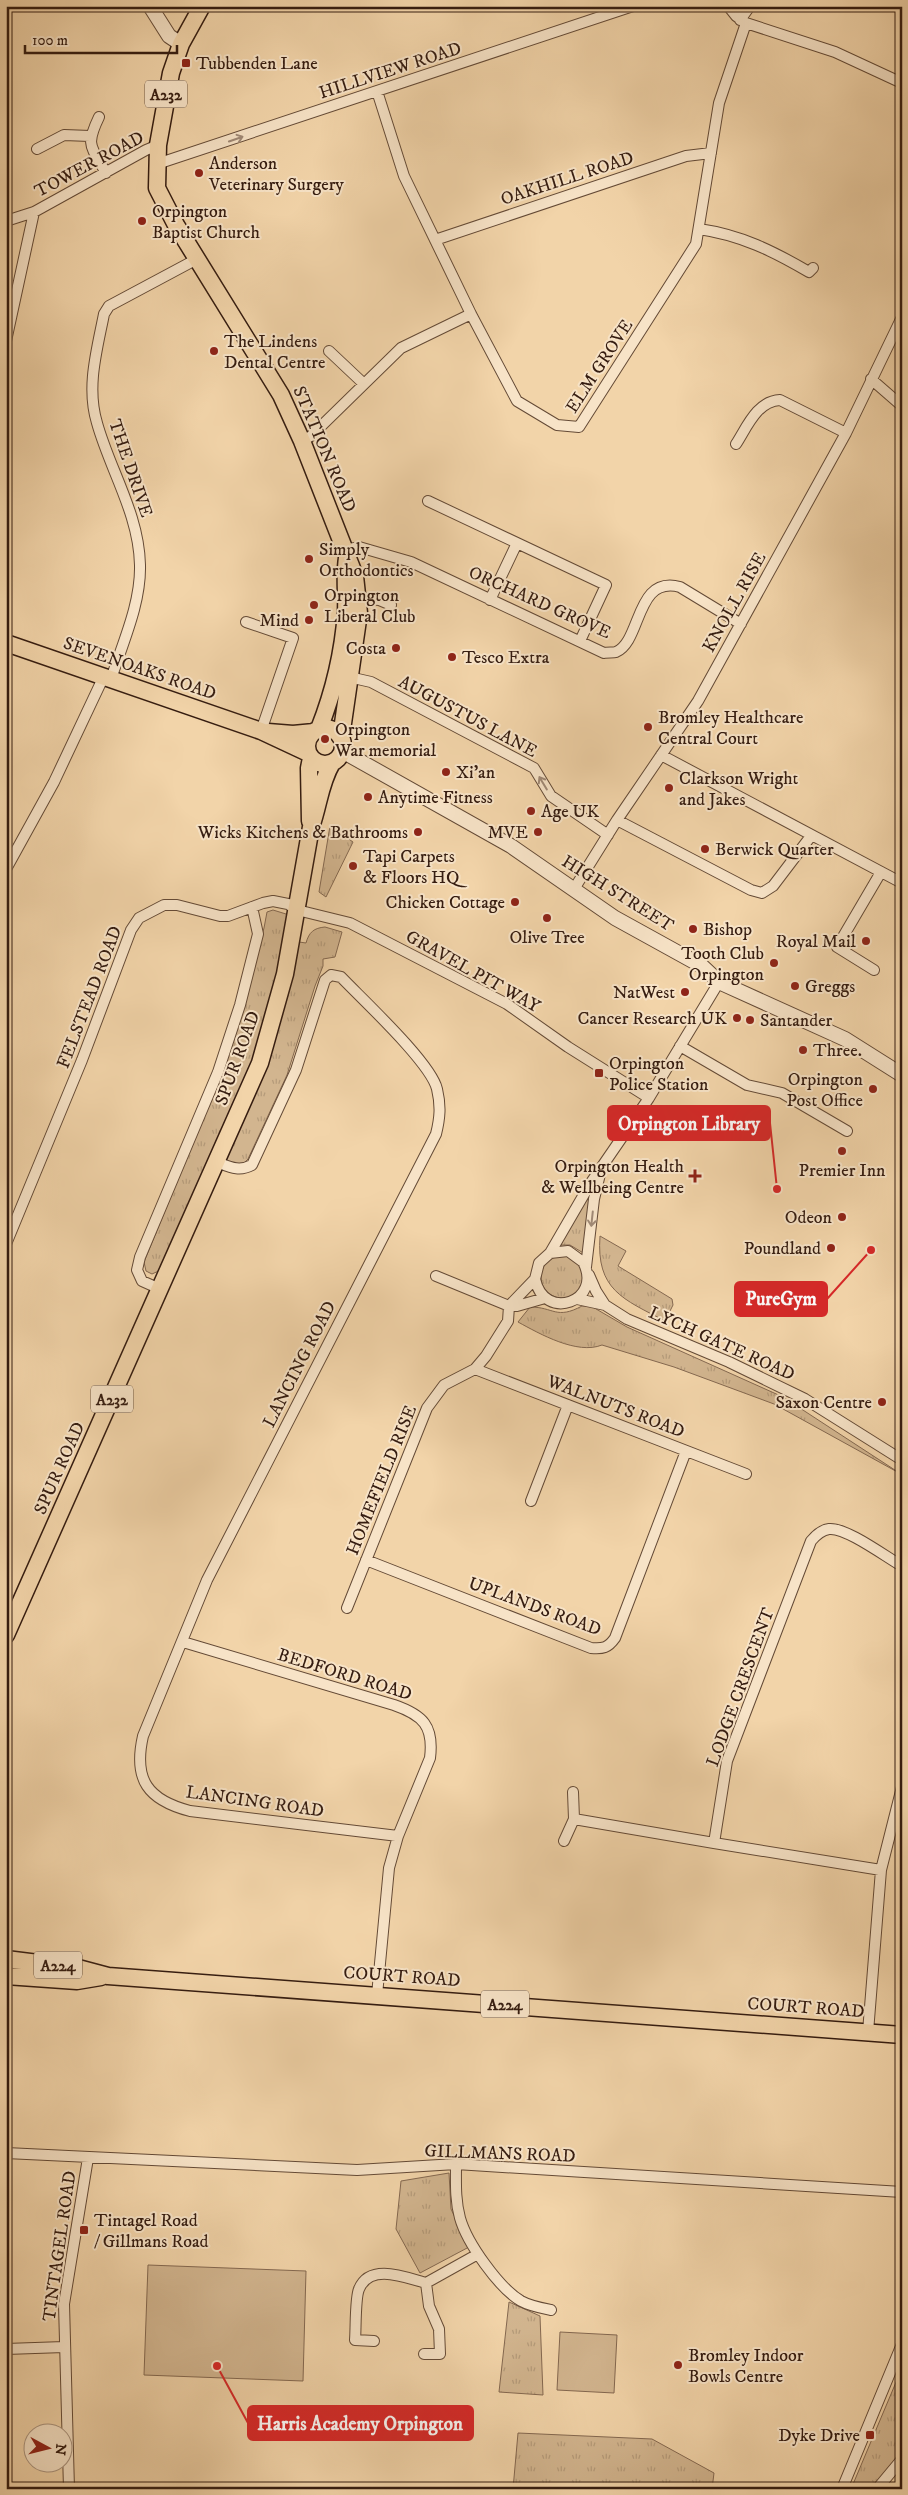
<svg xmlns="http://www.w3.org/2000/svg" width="908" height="2495" viewBox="0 0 908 2495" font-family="'IM FELL DW Pica',serif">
<defs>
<pattern id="grass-tufts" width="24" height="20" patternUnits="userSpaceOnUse" patternTransform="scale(1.25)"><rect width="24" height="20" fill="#d2b58f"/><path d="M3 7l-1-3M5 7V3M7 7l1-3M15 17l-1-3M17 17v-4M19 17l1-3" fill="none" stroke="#b59b7a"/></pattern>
</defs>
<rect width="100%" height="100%" fill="#f2d4a9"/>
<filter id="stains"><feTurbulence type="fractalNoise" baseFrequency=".004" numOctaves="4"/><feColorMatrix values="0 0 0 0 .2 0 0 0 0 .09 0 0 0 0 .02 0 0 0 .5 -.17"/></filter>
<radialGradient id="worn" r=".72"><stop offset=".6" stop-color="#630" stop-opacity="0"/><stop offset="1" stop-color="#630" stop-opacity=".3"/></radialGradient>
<path fill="url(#grass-tufts)" stroke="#846850" d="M330,826L353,842L326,897L319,892Z
M273,910L286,914L290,919L269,1012L253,1060L163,1269L152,1274L146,1271L144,1262L230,1052L264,928L267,912Z
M325,927L342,932L335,957L323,959V966L315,986L287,1075L248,1159L242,1165L230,1163L226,1159L279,1022L299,942L306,943C309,932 314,928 325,927Z
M590,1192L585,1254L570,1245H559Z
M600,1236L626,1251L618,1266L672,1299L673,1305L665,1321C623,1299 596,1290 600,1236Z
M541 1277a21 21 0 1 1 42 0a21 21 0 1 1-42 0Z
M582,1306H591L627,1327L783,1397L901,1474L774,1404L674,1367L602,1345C577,1355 540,1334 518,1322L530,1307C554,1307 556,1320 582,1306Z
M449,2173L451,2209L469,2247L420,2273L396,2229L401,2181Z
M509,2302L540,2316L543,2395L499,2392Z
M902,2368V2452L871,2489H851Z
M518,2433L652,2439L714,2473L712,2489H513Z"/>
<path fill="#d2b58f" stroke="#846850" d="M148,2265L306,2271L303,2381L144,2375Z
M560,2332L617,2335L614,2393L557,2390Z"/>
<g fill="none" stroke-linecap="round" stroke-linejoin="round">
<defs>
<path id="minor" d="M728,6L736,16L746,23L835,52L902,83
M740,20L750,6
M377,91L404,176L471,314L517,401L557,425L579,427L696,244L719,103L746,23
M99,117C85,146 91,146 106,173
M37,149L64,135L90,136
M157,164L633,6
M6,221L34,212L146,150L158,145
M699,229C741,235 773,251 809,272L813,268
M435,240L686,156L711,153
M6,341L34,212
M329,351L364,384
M871,379L902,406
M302,441L311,436L401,348L471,314
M736,444C747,427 757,401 780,400L846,433
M428,501L606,585L580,641
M345,550L359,547L411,562L604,653C608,652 613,653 616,652C642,641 635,575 680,587L741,624
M354,597L379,600L391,605
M490,600L517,543
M246,622L293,638L261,731
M349,677L371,682L534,768L551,796L608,835
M111,679C123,642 141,603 140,565C139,514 110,470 97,423C86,387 97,350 104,314L109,306L197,259
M661,755L902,883
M617,820L751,890L762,893L773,886L811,836
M6,869L54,782L104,676
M574,889L617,820L698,701L846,433L902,317
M874,970L837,947L881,872
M680,1046L747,1085L782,1093L847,1131
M217,1162C230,1167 239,1172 252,1165L296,1070L325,980L331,975L341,977C363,1000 431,1063 437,1089C441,1106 440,1118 436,1134L207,1580L143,1736C133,1780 148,1800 190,1811L398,1836
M6,1244L82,1060L131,930L139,918L164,905H177L220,916H228L263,903L273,901L288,904L297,910L350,923L507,1004L568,1047L649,1098
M586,1267L594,1199L600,1174
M589,1275L596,1291L605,1305
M436,1276L509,1306H517L545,1298
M535,1279C544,1323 604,1301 583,1262L568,1251L550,1253
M160,1289L142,1281L137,1270L140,1257L218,1072L240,1005L258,934L252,907
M577,1299L605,1305L627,1319L729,1362L805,1399L902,1460
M475,1369L746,1474
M531,1501L568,1405
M366,1560L591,1648C603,1649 608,1648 615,1638L686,1451
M347,1608L427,1408L444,1385L475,1369L486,1356L508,1321L509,1306L535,1279L539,1263L550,1253L590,1184L649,1098L719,982
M183,1642L394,1705C423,1715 434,1726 430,1758L398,1836L389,1868L377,1995
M573,1792L574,1819
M564,1841L574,1819L714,1843
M881,1870L714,1843L727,1761L811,1541C816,1535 821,1530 829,1529C846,1527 886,1557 902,1566
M868,2032L881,1870L902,1787
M6,2153L357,2170L456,2164L902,2192
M456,2164C456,2182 455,2200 460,2218C467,2243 499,2288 521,2301C530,2306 541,2308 551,2310
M374,2341L355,2340C356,2329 355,2298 359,2289C370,2262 407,2278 426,2283L478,2254
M6,2349L64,2347
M424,2354H440L439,2329L429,2306L426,2283
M69,2489L64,2304L88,2158
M842,2489L902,2344
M877,2489L902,2459"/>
<path id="tertiary" d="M150,6L169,36L181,44
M342,751L511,846L615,918L702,966L719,982L845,1039L902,1075"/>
<path id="primary" d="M202,6L181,44L171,73L158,145L157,188L176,225L281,395L302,441L355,576L359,613L341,737
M6,643L261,731L308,753
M307 746a18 18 0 1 1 36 0a18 18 0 1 1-36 0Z
M319,729C334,691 343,653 346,612C347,593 344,577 347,558
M268,732L293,734L314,732
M310,821L309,768L311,758
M6,1635L260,1063L285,974L311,827C319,805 320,783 332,763
M6,1959L78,1968L108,1976L902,2035
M6,1976L77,1981L101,1977"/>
</defs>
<use href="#minor" stroke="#644a36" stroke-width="12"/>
<use href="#tertiary" stroke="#644a36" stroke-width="16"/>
<use href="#primary" stroke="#351c10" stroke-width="19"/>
<use href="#minor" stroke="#f7e3c7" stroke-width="10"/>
<use href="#tertiary" stroke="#f7e3c7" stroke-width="14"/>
<use href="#primary" stroke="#f2d4a9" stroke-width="16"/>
</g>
<defs><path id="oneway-shaft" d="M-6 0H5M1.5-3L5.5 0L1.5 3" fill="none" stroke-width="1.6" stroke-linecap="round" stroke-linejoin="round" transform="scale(1.25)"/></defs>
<g stroke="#a08975">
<use href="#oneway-shaft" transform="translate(236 139) rotate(-19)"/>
<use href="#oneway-shaft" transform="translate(543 783) rotate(-121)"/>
<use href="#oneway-shaft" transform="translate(592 1219) rotate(96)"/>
</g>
<g fill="#8f2418" stroke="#f7e3c7" stroke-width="2">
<rect x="181" y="58" width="10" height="10" rx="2.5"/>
<circle cx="199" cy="173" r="5"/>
<circle cx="142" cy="221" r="5"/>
<circle cx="214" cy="351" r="5"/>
<circle cx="309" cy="559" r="5"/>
<circle cx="314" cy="605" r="5"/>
<circle cx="309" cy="620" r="5"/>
<circle cx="396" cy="648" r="5"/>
<circle cx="452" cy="657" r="5"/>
<circle cx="648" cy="727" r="5"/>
<circle cx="325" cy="739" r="5"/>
<circle cx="446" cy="772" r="5"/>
<circle cx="669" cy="788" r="5"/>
<circle cx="368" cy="797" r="5"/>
<circle cx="531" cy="811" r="5"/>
<circle cx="418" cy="832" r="5"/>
<circle cx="538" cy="832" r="5"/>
<circle cx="705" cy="849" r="5"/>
<circle cx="353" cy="866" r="5"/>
<circle cx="515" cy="902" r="5"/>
<circle cx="547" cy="918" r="5"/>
<circle cx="693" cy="929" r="5"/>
<circle cx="866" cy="941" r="5"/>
<circle cx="774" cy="963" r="5"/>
<circle cx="795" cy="986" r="5"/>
<circle cx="685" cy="992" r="5"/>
<circle cx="737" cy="1018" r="5"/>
<circle cx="750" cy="1020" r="5"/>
<circle cx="803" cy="1050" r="5"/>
<rect x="594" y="1068" width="10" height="10" rx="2.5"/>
<circle cx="873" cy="1089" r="5"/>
<circle cx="842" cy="1151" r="5"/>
<path d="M692.5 1168.5h5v5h5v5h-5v5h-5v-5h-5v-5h5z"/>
<circle cx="842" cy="1217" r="5"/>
<circle cx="831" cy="1248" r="5"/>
<circle cx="882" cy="1402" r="5"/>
<rect x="79" y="2225" width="10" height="10" rx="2.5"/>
<circle cx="678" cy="2365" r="5"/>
<rect x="865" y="2430" width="10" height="10" rx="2.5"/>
</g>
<g text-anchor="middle" stroke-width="4" stroke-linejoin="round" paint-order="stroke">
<g fill="#f7e3c7" stroke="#6f5847" stroke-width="1">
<rect x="145" y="80.5" width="42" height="27" rx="4"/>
<rect x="91" y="1385.5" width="42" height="27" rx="4"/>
<rect x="34" y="1951.5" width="48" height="27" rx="4"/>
<rect x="481" y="1990.5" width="48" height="27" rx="4"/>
</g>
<g font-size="16" font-weight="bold" fill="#351c10">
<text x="166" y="100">A232</text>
<text x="112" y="1405">A232</text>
<text x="58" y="1971">A224</text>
<text x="505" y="2010">A224</text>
</g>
<g font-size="18" fill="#351c10" stroke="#f7e3c7" text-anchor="start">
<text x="196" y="69">Tubbenden Lane</text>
<text x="209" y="169">Anderson<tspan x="209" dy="21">Veterinary Surgery</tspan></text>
<text x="152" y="217">Orpington<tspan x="152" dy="21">Baptist Church</tspan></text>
<text x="224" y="347">The Lindens<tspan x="224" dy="21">Dental Centre</tspan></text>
<text x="319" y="555">Simply<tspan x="319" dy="21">Orthodontics</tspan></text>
<text x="324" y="601">Orpington<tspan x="324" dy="21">Liberal Club</tspan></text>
<text x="299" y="626" text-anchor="end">Mind</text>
<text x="386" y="654" text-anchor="end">Costa</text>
<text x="462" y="663">Tesco Extra</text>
<text x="658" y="723">Bromley Healthcare<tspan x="658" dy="21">Central Court</tspan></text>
<text x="335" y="735">Orpington<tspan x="335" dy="21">War memorial</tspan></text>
<text x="456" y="778">Xi'an</text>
<text x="679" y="784">Clarkson Wright<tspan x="679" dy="21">and Jakes</tspan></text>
<text x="378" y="803">Anytime Fitness</text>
<text x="541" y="817">Age UK</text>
<text x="408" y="838" text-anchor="end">Wicks Kitchens &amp; Bathrooms</text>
<text x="528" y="838" text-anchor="end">MVE</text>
<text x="715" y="855">Berwick Quarter</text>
<text x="363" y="862">Tapi Carpets<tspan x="363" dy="21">&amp; Floors HQ</tspan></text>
<text x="505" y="908" text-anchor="end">Chicken Cottage</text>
<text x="703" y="935">Bishop</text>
<text x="547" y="943" text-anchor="middle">Olive Tree</text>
<text x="856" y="947" text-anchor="end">Royal Mail</text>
<text x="764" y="959" text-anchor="end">Tooth Club<tspan x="764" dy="21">Orpington</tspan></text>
<text x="805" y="992">Greggs</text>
<text x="675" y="998" text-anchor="end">NatWest</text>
<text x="727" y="1024" text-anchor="end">Cancer Research UK</text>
<text x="760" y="1026">Santander</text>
<text x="813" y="1056">Three.</text>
<text x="609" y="1069">Orpington<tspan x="609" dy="21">Police Station</tspan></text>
<text x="863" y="1085" text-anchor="end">Orpington<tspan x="863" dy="21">Post Office</tspan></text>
<text x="684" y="1172" text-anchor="end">Orpington Health<tspan x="684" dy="21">&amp; Wellbeing Centre</tspan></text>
<text x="842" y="1176" text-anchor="middle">Premier Inn</text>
<text x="832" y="1223" text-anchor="end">Odeon</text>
<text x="821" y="1254" text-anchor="end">Poundland</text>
<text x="872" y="1408" text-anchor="end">Saxon Centre</text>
<text x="94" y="2226">Tintagel Road<tspan x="94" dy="21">/ Gillmans Road</tspan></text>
<text x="688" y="2361">Bromley Indoor<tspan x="688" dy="21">Bowls Centre</tspan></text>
<text x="860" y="2441" text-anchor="end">Dyke Drive</text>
</g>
<g font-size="18" fill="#351c10" stroke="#f7e3c7">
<text transform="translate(390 70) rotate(-18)" y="6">HILLVIEW ROAD</text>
<text transform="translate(89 164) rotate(-28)" y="6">TOWER ROAD</text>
<text transform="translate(567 178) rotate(-18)" y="6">OAKHILL ROAD</text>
<text transform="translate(599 366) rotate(-57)" y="6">ELM GROVE</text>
<text transform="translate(325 449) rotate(67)" y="6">STATION ROAD</text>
<text transform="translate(131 468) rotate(71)" y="6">THE DRIVE</text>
<text transform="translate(540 602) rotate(24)" y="6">ORCHARD GROVE</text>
<text transform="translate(734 602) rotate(-61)" y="6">KNOLL RISE</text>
<text transform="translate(140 668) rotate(19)" y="6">SEVENOAKS ROAD</text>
<text transform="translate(468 716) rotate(28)" y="6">AUGUSTUS LANE</text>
<text transform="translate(618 893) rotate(32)" y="6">HIGH STREET</text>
<text transform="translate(473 971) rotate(29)" y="6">GRAVEL PIT WAY</text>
<text transform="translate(89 997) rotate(-69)" y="6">FELSTEAD ROAD</text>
<text transform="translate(237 1058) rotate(-70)" y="6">SPUR ROAD</text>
<text transform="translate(722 1343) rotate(24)" y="6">LYCH GATE ROAD</text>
<text transform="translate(299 1364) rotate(-63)" y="6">LANCING ROAD</text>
<text transform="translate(616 1406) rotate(21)" y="6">WALNUTS ROAD</text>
<text transform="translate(59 1468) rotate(-66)" y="6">SPUR ROAD</text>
<text transform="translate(381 1480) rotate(-68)" y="6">HOMEFIELD RISE</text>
<text transform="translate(535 1606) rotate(20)" y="6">UPLANDS ROAD</text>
<text transform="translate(345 1674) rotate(17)" y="6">BEDFORD ROAD</text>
<text transform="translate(740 1687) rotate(-70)" y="6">LODGE CRESCENT</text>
<text transform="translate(255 1801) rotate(8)" y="6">LANCING ROAD</text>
<text transform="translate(402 1976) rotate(4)" y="6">COURT ROAD</text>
<text transform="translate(806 2007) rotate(4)" y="6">COURT ROAD</text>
<text transform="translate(500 2153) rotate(2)" y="6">GILLMANS ROAD</text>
<text transform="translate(59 2246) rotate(-82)" y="6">TINTAGEL ROAD</text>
</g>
</g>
<path fill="none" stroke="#d62828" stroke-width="2" d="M777 1189L770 1123M871 1250L827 1299M217 2366L248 2423"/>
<g fill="#d62828" stroke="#f7e3c7" stroke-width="2">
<circle cx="777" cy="1189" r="5"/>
<circle cx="871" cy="1250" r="5"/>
<circle cx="217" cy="2366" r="5"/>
</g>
<g fill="#d62828" stroke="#d62828" stroke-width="2">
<rect x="608" y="1106" width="162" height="34" rx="5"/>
<rect x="735" y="1282" width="92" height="34" rx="5"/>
<rect x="248" y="2406" width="225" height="34" rx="5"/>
</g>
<g font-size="19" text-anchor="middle" font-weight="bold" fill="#fff">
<text x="689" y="1130">Orpington Library</text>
<text x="781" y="1305">PureGym</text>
<text x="360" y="2430">Harris Academy Orpington</text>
</g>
<rect width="908" height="2495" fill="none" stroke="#f2d4a9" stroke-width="25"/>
<rect x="8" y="8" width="893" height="2480" fill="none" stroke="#351c10" stroke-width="2.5"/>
<rect x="12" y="12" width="883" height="2470" fill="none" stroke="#351c10"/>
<g transform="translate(48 2448) rotate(97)"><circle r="24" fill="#f7e3c7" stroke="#a9937e"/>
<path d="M0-4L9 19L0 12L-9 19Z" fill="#8f2418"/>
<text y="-8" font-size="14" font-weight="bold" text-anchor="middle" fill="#351c10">N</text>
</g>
<path d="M25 45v8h152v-8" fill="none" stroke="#351c10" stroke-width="2.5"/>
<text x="32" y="45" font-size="15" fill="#351c10" stroke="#f7e3c7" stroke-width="4" paint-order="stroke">100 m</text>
<rect width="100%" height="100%" filter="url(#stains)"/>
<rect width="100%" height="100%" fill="url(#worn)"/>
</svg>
